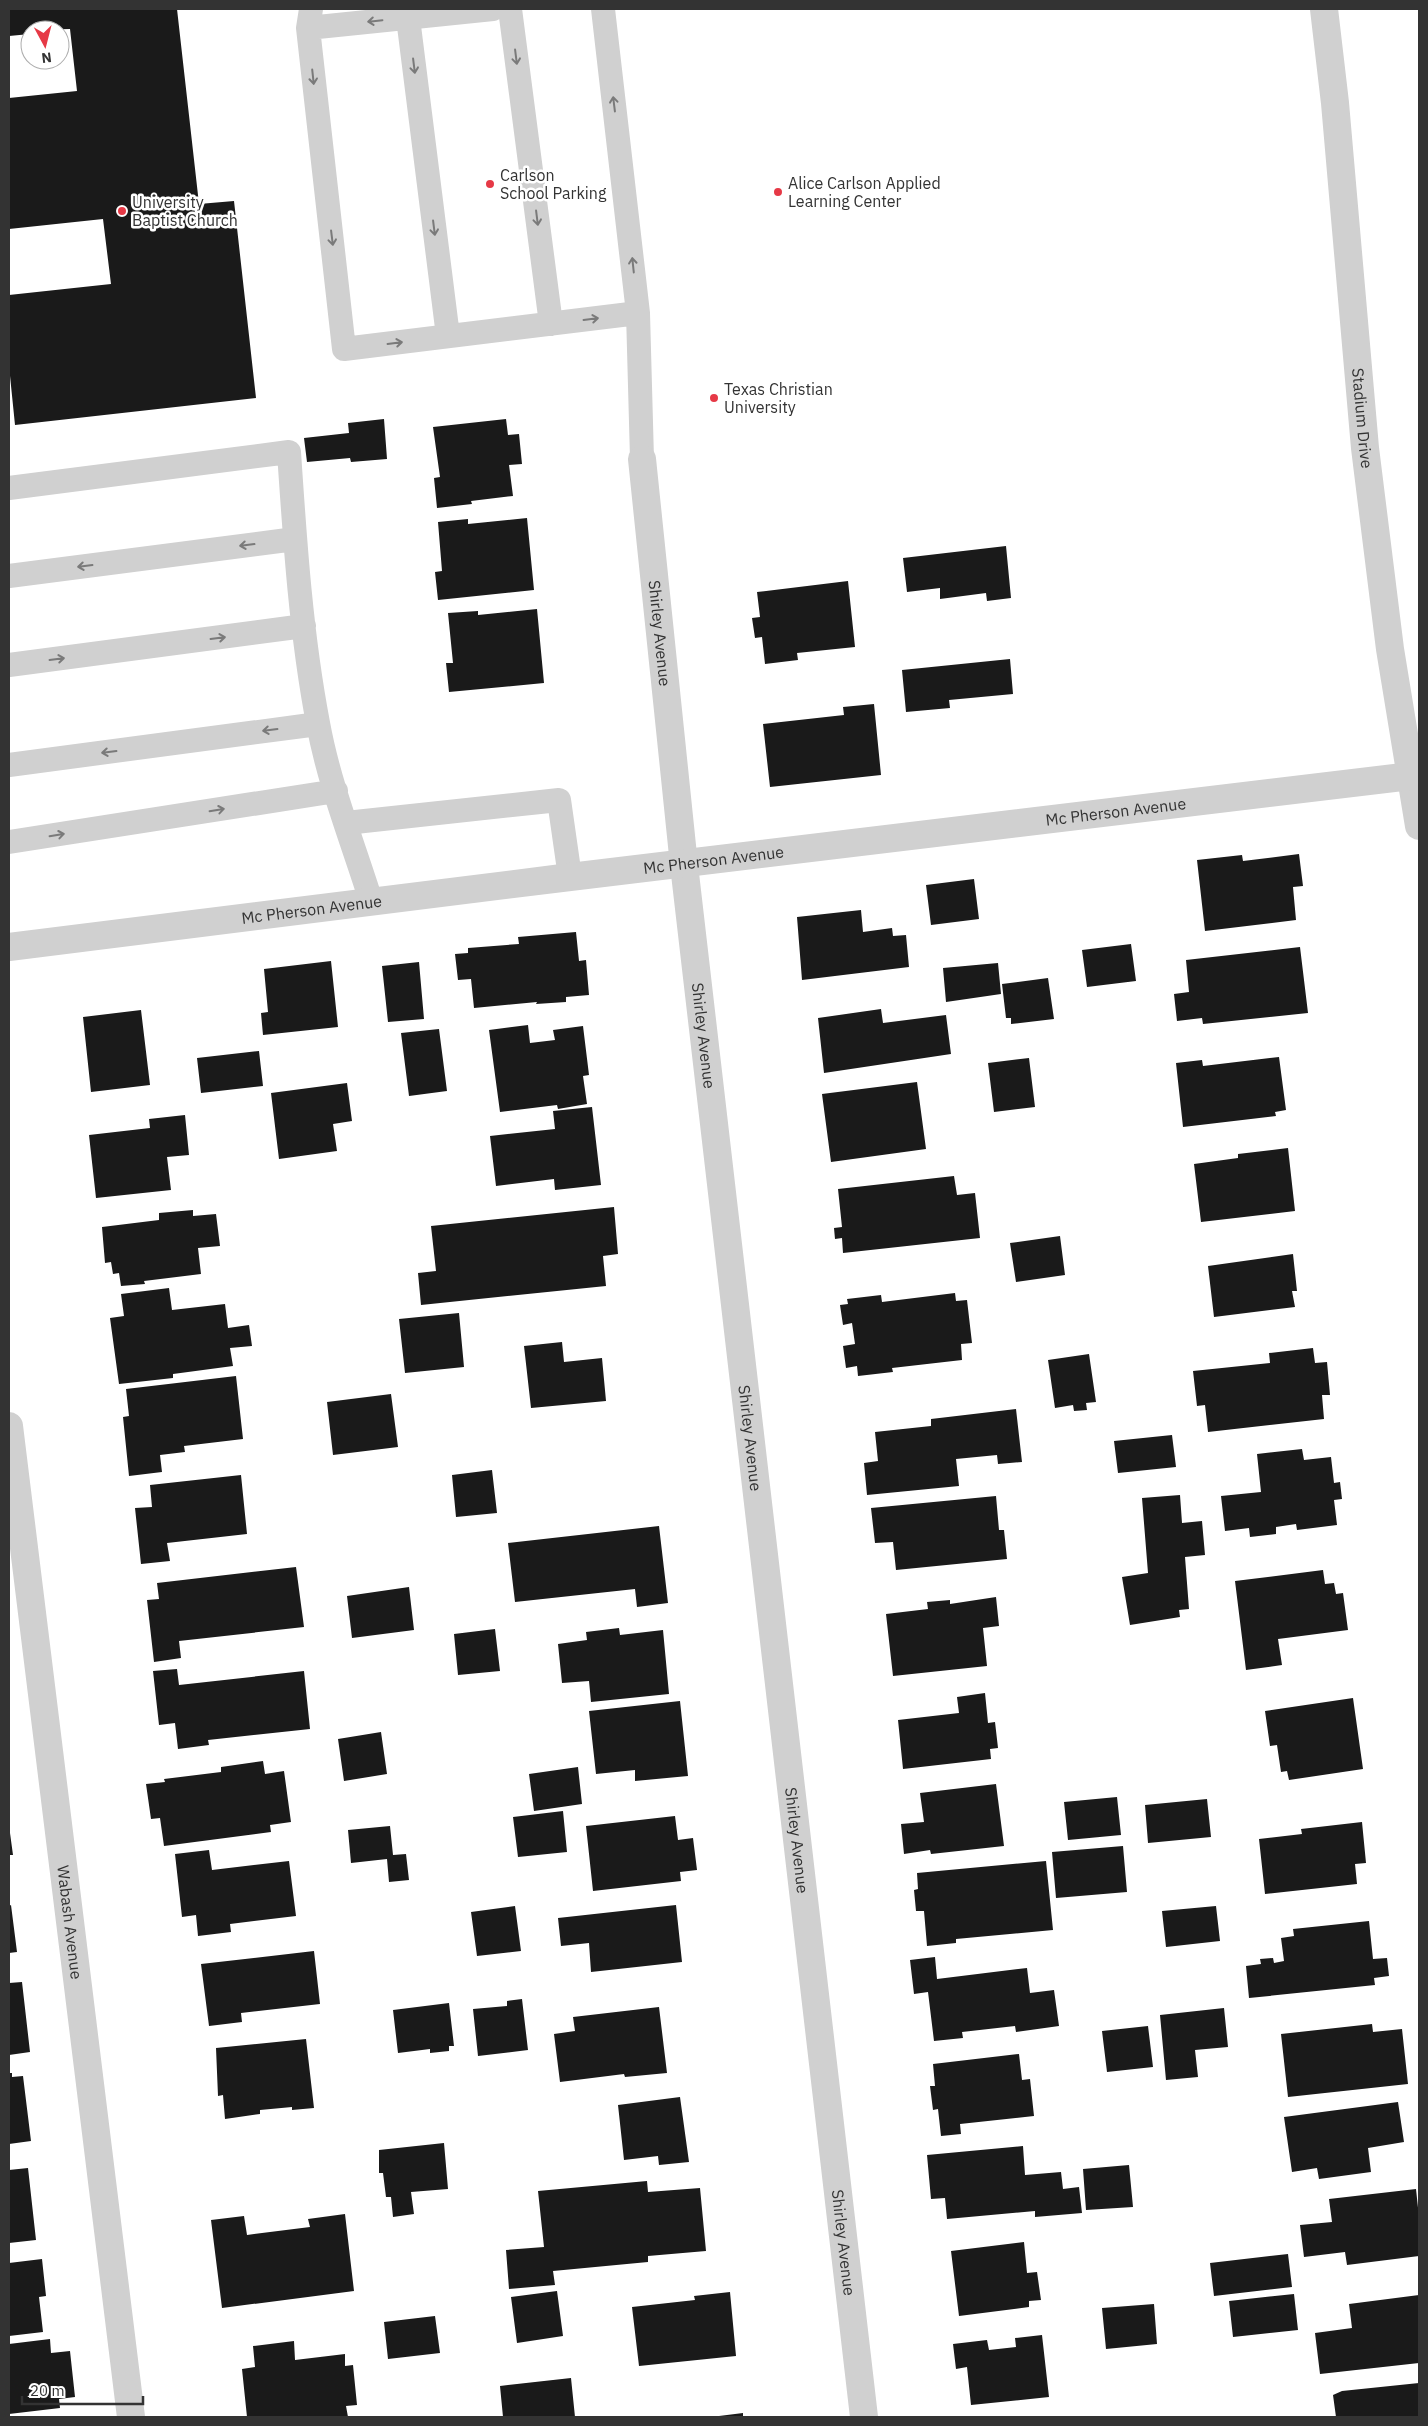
<svg xmlns="http://www.w3.org/2000/svg" width="1428" height="2426" viewBox="0 0 1428 2426" font-family="'IBM Plex Sans',sans-serif">
<rect width="100%" height="100%" fill="#fff"/>
<path fill="#1a1a1a" d="M9,9H177L199,204L234,201L256,398L15,425L9,366V295L111,284L103,219L9,229V98L77,91L70,29L30,30V34L9,36Z
M384,419L387,459L351,462L350,458L307,462L304,438L349,433L348,423Z
M506,419L508,435L519,434L522,464L509,465L513,496L471,501L472,504L437,508L434,478L440,477L433,427Z
M527,518L534,590L438,600L435,572L442,571L438,522L468,519V524Z
M1006,546L1011,598L987,601L986,593L940,599V588L907,592L903,558Z
M848,581L855,647L797,653L798,660L765,664L762,637L755,638L752,618L760,617L757,592Z
M537,609L544,683L449,692L446,663H453L448,613L478,611V615Z
M1010,659L1013,694L949,700L950,708L906,712L902,670Z
M874,704L881,775L770,787L763,724L844,715L843,707Z
M1299,854L1303,886L1293,887L1296,920L1205,931L1197,860L1242,855L1243,861Z
M974,879L979,919L931,925L926,885Z
M861,910L863,932L892,928L893,936L906,935L909,967L802,980L797,917Z
M576,932L579,961L586,960L589,995L566,997V1002L536,1004L537,1002L474,1008L471,979L458,980L455,954L468,953V948L519,944L518,937Z
M1131,944L1136,981L1087,987L1082,950Z
M1300,947L1308,1013L1203,1024L1202,1018L1177,1021L1174,994L1189,992L1186,960Z
M331,961L338,1027L263,1035L261,1013L268,1012L264,969Z
M419,962L424,1019L388,1022L382,966Z
M998,963L1001,994L946,1002L943,968Z
M1048,978L1054,1019L1011,1024V1018H1006L1002,984Z
M881,1009L883,1023L946,1015L951,1054L824,1073L818,1018Z
M141,1010L150,1085L91,1092L83,1017Z
M528,1025L530,1043L555,1040L553,1030L583,1026L589,1075L583,1076L587,1104L558,1109L557,1105L500,1112L489,1030Z
M439,1029L447,1091L409,1096L401,1033Z
M259,1051L263,1086L201,1093L197,1058Z
M1279,1057L1286,1110L1275,1112L1276,1116L1183,1127L1176,1063L1202,1060L1203,1066Z
M1029,1058L1035,1107L994,1112L988,1063Z
M917,1082L926,1149L831,1162L822,1094Z
M347,1083L352,1121L333,1124L337,1151L279,1159L271,1093Z
M592,1107L601,1185L555,1190L554,1179L496,1186L490,1136L555,1129L553,1111Z
M185,1115L189,1155L167,1157L171,1190L96,1198L89,1135L150,1128L149,1119Z
M1288,1148L1295,1211L1201,1222L1194,1164L1238,1158V1154Z
M954,1176L957,1195L975,1193L980,1238L843,1253L842,1238L835,1239L834,1228L842,1227L838,1189Z
M614,1207L618,1254L603,1256L606,1286L421,1305L418,1273L436,1271L431,1226Z
M193,1210V1216L216,1214L220,1246L198,1248L201,1274L144,1281L145,1284L121,1286L119,1273L113,1274L111,1262L105,1263L102,1227L159,1220V1213Z
M1060,1236L1065,1275L1016,1282L1010,1243Z
M1293,1254L1297,1291H1292L1295,1307L1214,1317L1208,1266Z
M169,1288L172,1310L225,1304L228,1328L249,1325L252,1346L230,1348L233,1366L173,1374V1378L119,1384L110,1318L124,1316L121,1294Z
M955,1293L956,1301L967,1300L972,1343L961,1344L962,1360L892,1368L893,1372L858,1376L857,1366L846,1368L843,1346L855,1344L852,1323L843,1325L840,1305L848,1304L847,1299L881,1295L882,1302Z
M459,1313L464,1367L405,1373L399,1319Z
M562,1342L564,1362L602,1358L606,1401L531,1408L524,1346Z
M1313,1348L1315,1363L1327,1362L1330,1395H1322L1324,1419L1208,1432L1205,1405L1197,1406L1193,1371L1270,1363L1269,1353Z
M1089,1354L1096,1402L1086,1403L1087,1410L1074,1411L1073,1405L1055,1408L1048,1360Z
M236,1376L243,1439L184,1446L185,1452L160,1455L162,1472L129,1476L123,1417L129,1416L126,1389Z
M391,1394L398,1447L333,1455L327,1402Z
M1016,1409L1022,1462L998,1464L997,1455L956,1459L959,1486L867,1495L864,1463L878,1461L875,1432L931,1426V1419Z
M1172,1435L1176,1467L1118,1473L1114,1441Z
M1302,1449L1304,1460L1331,1457L1334,1483L1340,1482L1342,1499L1334,1500L1337,1525L1297,1530L1296,1524L1276,1527V1534L1250,1537L1249,1528L1225,1531L1221,1496L1261,1492L1257,1454Z
M492,1470L497,1513L456,1517L452,1475Z
M241,1475L247,1534L167,1543L170,1561L141,1564L135,1508L152,1507L150,1485Z
M1180,1495L1182,1523L1202,1521L1205,1555L1185,1557L1189,1609L1179,1610L1180,1617L1130,1625L1122,1577L1148,1573L1142,1498Z
M996,1496L999,1530H1004L1007,1559L896,1570L893,1542L875,1543L871,1508Z
M659,1526L668,1603L637,1607L635,1589L515,1602L508,1543Z
M296,1567L304,1627L179,1641L181,1658L154,1662L147,1600L159,1599L157,1583Z
M1323,1570L1325,1584L1334,1583L1336,1594L1343,1593L1348,1630L1278,1639L1282,1665L1246,1670L1235,1581Z
M409,1587L414,1630L352,1638L347,1596Z
M996,1597L999,1626L983,1628L987,1666L893,1676L886,1614L928,1609L927,1602L950,1600V1604Z
M619,1628L620,1635L663,1630L669,1694L591,1702L589,1681L562,1683L558,1644L587,1640L586,1632Z
M495,1629L500,1671L458,1675L454,1634Z
M177,1669L179,1685L304,1671L310,1729L208,1740L209,1745L178,1749L175,1723L159,1725L153,1671Z
M985,1693L988,1723L995,1722L998,1748L990,1749L991,1759L903,1769L898,1720L959,1713L957,1697Z
M1353,1698L1363,1769L1289,1780L1287,1771L1281,1772L1277,1745L1270,1746L1265,1711Z
M680,1701L688,1776L635,1781V1770L596,1774L589,1711Z
M381,1732L387,1774L344,1781L338,1739Z
M263,1761L265,1774L284,1771L291,1822L270,1825L271,1832L164,1846L160,1818L151,1819L146,1784L165,1782L164,1779L221,1772V1767Z
M578,1767L582,1804L534,1811L529,1774Z
M996,1784L1004,1846L931,1854L930,1850L904,1854L901,1824L924,1822L920,1793Z
M1117,1797L1121,1835L1068,1840L1064,1802Z
M1207,1799L1211,1837L1148,1843L1145,1805Z
M563,1811L567,1852L518,1857L513,1817Z
M675,1816L678,1840L693,1838L697,1870L680,1872L681,1881L593,1891L586,1826Z
M1362,1822L1366,1863L1355,1864L1357,1884L1265,1894L1259,1839L1302,1834L1301,1829Z
M390,1826L393,1855L406,1854L409,1880L389,1882L387,1859L351,1863L348,1830Z
M10,1833L13,1855H9V1834Z
M1123,1846L1127,1892L1056,1898L1052,1852Z
M209,1850L212,1870L289,1861L296,1916L230,1924L231,1932L198,1936L196,1915L182,1917L175,1854Z
M1046,1861L1053,1930L956,1939V1943L927,1946L924,1911H916L914,1890L918,1889L917,1873Z
M11,1905L17,1952L9,1953V1906Z
M676,1905L682,1962L591,1972L589,1943L561,1946L558,1918Z
M515,1906L521,1951L477,1956L471,1912Z
M1216,1906L1220,1941L1166,1947L1162,1911Z
M1369,1921L1373,1959L1387,1958L1389,1976L1374,1978L1375,1985L1249,1998L1246,1966L1261,1964L1260,1959L1273,1958L1274,1963L1284,1961L1281,1938L1294,1936L1293,1929Z
M314,1951L320,2004L241,2013L242,2022L209,2026L201,1964Z
M935,1957L937,1979L1027,1968L1030,1993L1054,1990L1059,2026L1016,2032L1015,2026L962,2032L963,2038L934,2041L928,1992L914,1994L910,1960Z
M22,1982L30,2052L9,2055V1983Z
M522,1999L528,2050L478,2056L473,2009L507,2006V2001Z
M449,2003L454,2046H449V2051L430,2053V2049L398,2053L393,2010Z
M659,2007L667,2073L625,2077L624,2074L560,2082L554,2034L575,2031L573,2017Z
M1224,2008L1228,2047L1195,2050L1198,2077L1166,2080L1160,2015Z
M1372,2024L1373,2032L1402,2029L1408,2084L1288,2097L1281,2034Z
M1148,2026L1153,2067L1107,2072L1102,2031Z
M306,2039L314,2108L292,2110V2107L260,2110V2114L225,2119L223,2095L218,2096L216,2048Z
M1019,2054L1022,2080L1030,2079L1034,2116L960,2124L961,2134L941,2136L938,2109L933,2110L930,2086H935L933,2064Z
M9,2073H12V2077L23,2076L31,2141L9,2144Z
M680,2097L689,2162L659,2165L658,2156L624,2160L618,2105Z
M1398,2102L1404,2142L1368,2148L1371,2172L1319,2179L1317,2168L1292,2172L1284,2117Z
M444,2143L448,2189L411,2192L414,2214L393,2217L391,2197H386L383,2173H379V2150Z
M1023,2146L1025,2175L1061,2172L1063,2189L1079,2187L1082,2213L1035,2217V2211L947,2219L945,2198L931,2199L927,2155Z
M1129,2165L1133,2207L1086,2210L1083,2169Z
M28,2168L36,2240L9,2243V2170Z
M647,2181L648,2192L700,2188L706,2251L648,2256V2262L553,2271L555,2285L509,2289L506,2250L544,2247L538,2191Z
M1416,2189L1419,2217V2256L1347,2265L1345,2252L1304,2257L1300,2225L1332,2222L1329,2199Z
M345,2214L354,2291L222,2308L211,2220L244,2216L247,2235L310,2227L308,2219Z
M1024,2242L1027,2273L1037,2272L1041,2300L1029,2301V2307L959,2316L951,2251Z
M1288,2254L1292,2287L1214,2296L1210,2263Z
M42,2259L46,2296L39,2297L43,2332L9,2336V2263Z
M557,2291L563,2336L517,2343L511,2297Z
M730,2292L736,2356L639,2366L632,2307L695,2300L694,2296Z
M1294,2294L1298,2330L1233,2337L1229,2301Z
M1419,2295V2363L1320,2374L1315,2333L1352,2328L1349,2304Z
M1154,2304L1157,2344L1106,2349L1102,2308Z
M435,2316L440,2353L388,2359L384,2322Z
M1042,2335L1049,2397L971,2405L967,2367L956,2369L953,2344L987,2340L989,2350L1016,2347L1015,2338Z
M50,2339L51,2353L70,2351L75,2397L59,2399L60,2408L9,2414V2344Z
M294,2341L295,2360L345,2354V2366L353,2365L357,2405L346,2406L348,2417H247L242,2369L255,2367L253,2346Z
M571,2378L575,2417H503L500,2386Z
M1419,2383V2417H1336L1333,2395L1342,2391Z
M743,2413V2417H719V2416Z"/>
<g fill="none" stroke-linecap="round" stroke-linejoin="round">
<path stroke="#d0d0d0" stroke-width="24" d="M311,9L308,28L344,349L638,313
M510,9L551,324
M603,9L638,313L642,459
M408,18L448,336
M308,28L493,9
M9,488L289,452C295,542 301,634 318,723C329,784 353,843 371,901
M9,576L295,539
M9,665L304,626
M9,765L318,724
M346,823L559,800L570,877
M9,842L336,791"/>
<g stroke="#d0d0d0" stroke-width="28">
<path id="s1" d="M1324,9L1335,103L1365,448L1390,649L1419,826"/>
<path id="s2" d="M642,459L684,865L864,2417"/>
<path id="s3" d="M9,947L570,877L1419,775"/>
<path id="s4" d="M9,1426L131,2417"/>
</g>
</g>
<defs><path id="oneway-shaft" d="M-6 0H5M1.5-3L5.5 0L1.5 3" fill="none" stroke-width="1.6" stroke-linecap="round" stroke-linejoin="round" transform="scale(1.25)"/></defs>
<g stroke="#7a7a7a">
<use href="#oneway-shaft" transform="translate(375 21) rotate(174)"/>
<use href="#oneway-shaft" transform="translate(516 57) rotate(83)"/>
<use href="#oneway-shaft" transform="translate(414 66) rotate(83)"/>
<use href="#oneway-shaft" transform="translate(313 77) rotate(84)"/>
<use href="#oneway-shaft" transform="translate(614 104) rotate(-97)"/>
<use href="#oneway-shaft" transform="translate(537 218) rotate(83)"/>
<use href="#oneway-shaft" transform="translate(434 228) rotate(83)"/>
<use href="#oneway-shaft" transform="translate(332 238) rotate(83)"/>
<use href="#oneway-shaft" transform="translate(633 265) rotate(-96)"/>
<use href="#oneway-shaft" transform="translate(591 319) rotate(-7)"/>
<use href="#oneway-shaft" transform="translate(395 343) rotate(-7)"/>
<use href="#oneway-shaft" transform="translate(247 545) rotate(173)"/>
<use href="#oneway-shaft" transform="translate(85 566) rotate(173)"/>
<use href="#oneway-shaft" transform="translate(218 638) rotate(-7)"/>
<use href="#oneway-shaft" transform="translate(57 659) rotate(-7)"/>
<use href="#oneway-shaft" transform="translate(270 730) rotate(173)"/>
<use href="#oneway-shaft" transform="translate(109 752) rotate(173)"/>
<use href="#oneway-shaft" transform="translate(217 810) rotate(-9)"/>
<use href="#oneway-shaft" transform="translate(57 835) rotate(-9)"/>
</g>
<g fill="#e63946" stroke="#fff" stroke-width="2">
<circle cx="490" cy="184" r="5"/>
<circle cx="778" cy="192" r="5"/>
<circle cx="122" cy="211" r="5"/>
<circle cx="714" cy="398" r="5"/>
</g>
<g text-anchor="middle" stroke-width="5" stroke-linejoin="round" paint-order="stroke">
<g font-size="16" fill="#333" stroke="#fff" text-anchor="start">
<text x="500" y="181">Carlson<tspan x="500" dy="18">School Parking</tspan></text>
<text x="788" y="189">Alice Carlson Applied<tspan x="788" dy="18">Learning Center</tspan></text>
<text x="132" y="208">University<tspan x="132" dy="18">Baptist Church</tspan></text>
<text x="724" y="395">Texas Christian<tspan x="724" dy="18">University</tspan></text>
</g>
<g font-size="16" fill="#333" stroke="#fff">
<text dy="6" stroke="none"><textPath href="#s1" startOffset="411">Stadium Drive</textPath></text>
<text dy="6" stroke="none"><textPath href="#s2" startOffset="175">Shirley Avenue</textPath></text>
<text dy="6" stroke="none"><textPath href="#s3" startOffset="1115">Mc Pherson Avenue</textPath></text>
<text dy="6" stroke="none"><textPath href="#s3" startOffset="710">Mc Pherson Avenue</textPath></text>
<text dy="6" stroke="none"><textPath href="#s3" startOffset="305">Mc Pherson Avenue</textPath></text>
<text dy="6" stroke="none"><textPath href="#s2" startOffset="580">Shirley Avenue</textPath></text>
<text dy="6" stroke="none"><textPath href="#s2" startOffset="985">Shirley Avenue</textPath></text>
<text dy="6" stroke="none"><textPath href="#s2" startOffset="1390">Shirley Avenue</textPath></text>
<text dy="6" stroke="none"><textPath href="#s4" startOffset="500">Wabash Avenue</textPath></text>
<text dy="6" stroke="none"><textPath href="#s2" startOffset="1795">Shirley Avenue</textPath></text>
</g>
</g>
<rect width="1428" height="2426" fill="none" stroke="#333333" stroke-width="20"/>
<g transform="translate(45 45) rotate(173)"><circle r="24" fill="#ffffff" stroke="#adadad"/>
<path d="M0-4L9 19L0 12L-9 19Z" fill="#e63946"/>
<text y="-8" font-size="14" font-weight="bold" text-anchor="middle" fill="#333333">N</text>
</g>
<path d="M22 2396v8h121v-8" fill="none" stroke="#333333" stroke-width="2.5"/>
<text x="30" y="2396" font-size="15" fill="#333333" stroke="#ffffff" stroke-width="4" paint-order="stroke">20 m</text>
</svg>
